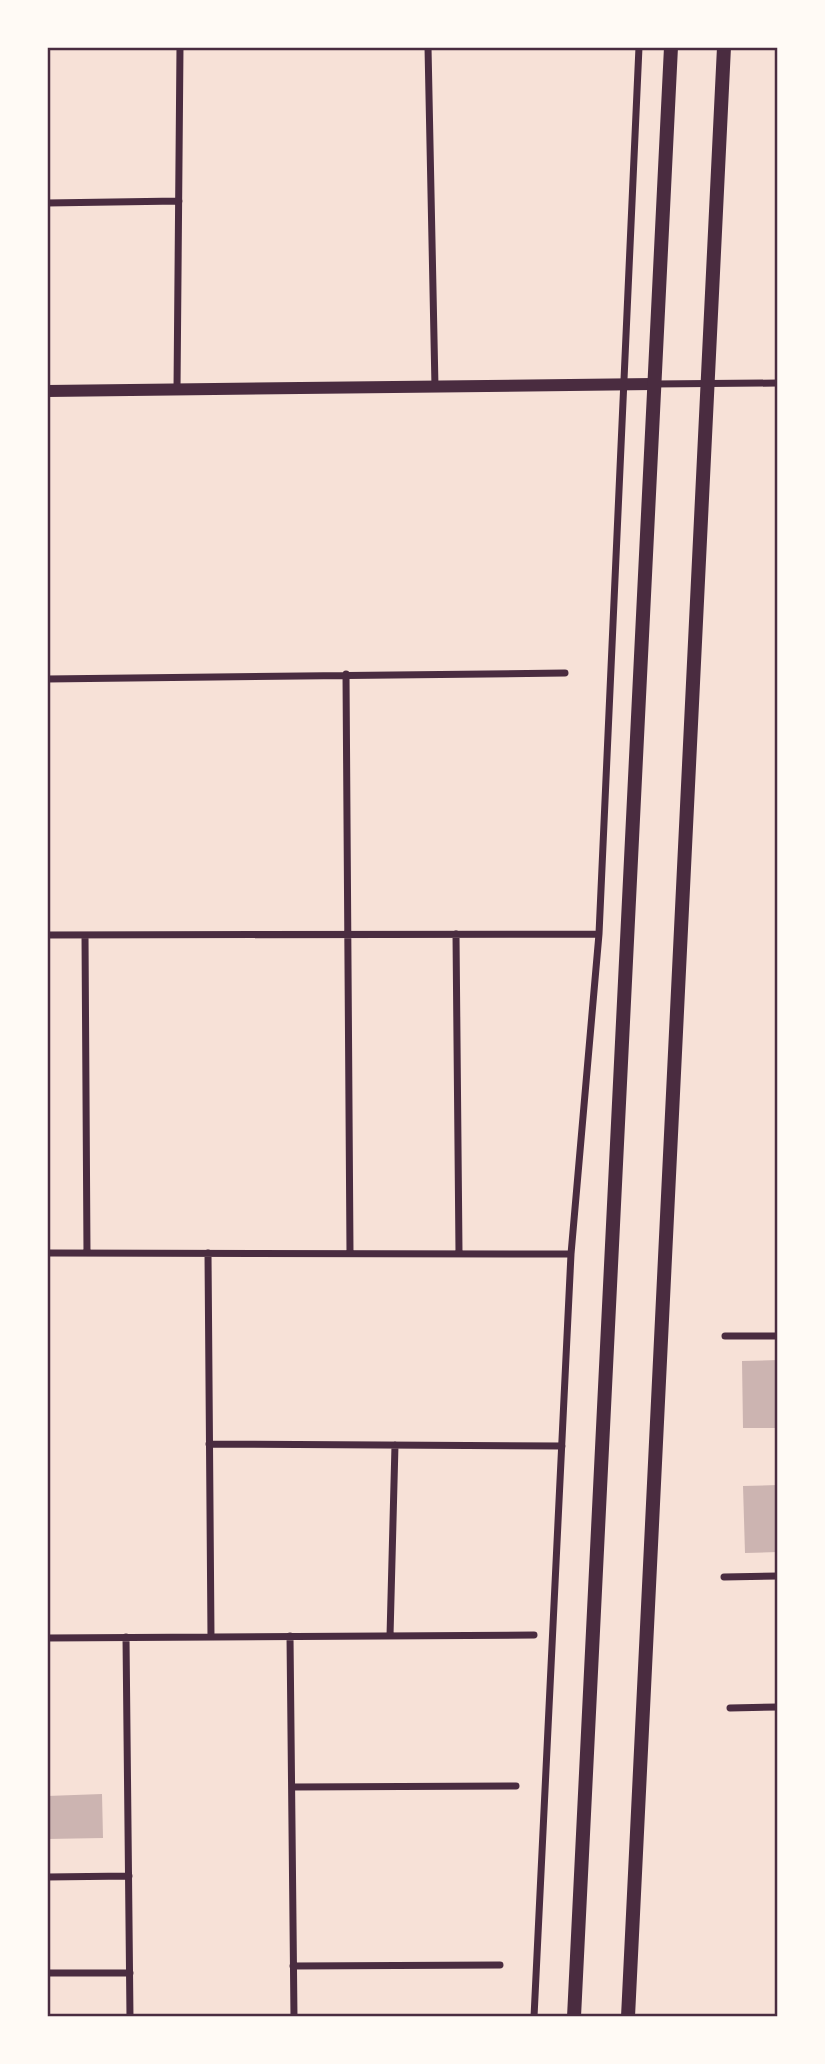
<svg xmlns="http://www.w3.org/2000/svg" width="825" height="2064" viewBox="0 0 825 2064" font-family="'Archivo Narrow',sans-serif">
<rect width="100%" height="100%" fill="#f7e1d7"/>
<path fill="#ccb4b1" d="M778,1360V1428H743L742,1361Z
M778,1485V1552L745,1553L743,1486Z
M102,1794L103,1838L47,1839V1796Z"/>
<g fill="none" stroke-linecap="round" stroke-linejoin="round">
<path stroke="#4a2c40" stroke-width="7" d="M428,47L435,387
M47,203L179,201
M653,384L778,383
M177,389L180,47
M346,674L350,1252
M47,679L565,673
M456,934L459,1252
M47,935L599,934
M85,935L87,1253
M47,1253L571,1254
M208,1253L211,1637
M725,1336H778
M209,1444L562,1446
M724,1577L778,1576
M290,1636L294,2017
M390,1636L395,1445
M126,1637L130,2017
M47,1638L534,1635
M730,1708L778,1707
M293,1787L516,1786
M47,1877L129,1876
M293,1966L500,1965
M47,1973H130
M534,2017L571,1254L599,934L639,47"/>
<path stroke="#4a2c40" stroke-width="12" d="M47,391L653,384"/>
<path stroke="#4a2c40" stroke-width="14" d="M574,2017L671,47
M628,2017L724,47"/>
</g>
<rect width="825" height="2064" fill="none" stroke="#fffaf5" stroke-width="98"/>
<rect x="49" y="49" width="727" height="1966" fill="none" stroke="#4a2c40" stroke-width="2.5"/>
</svg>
